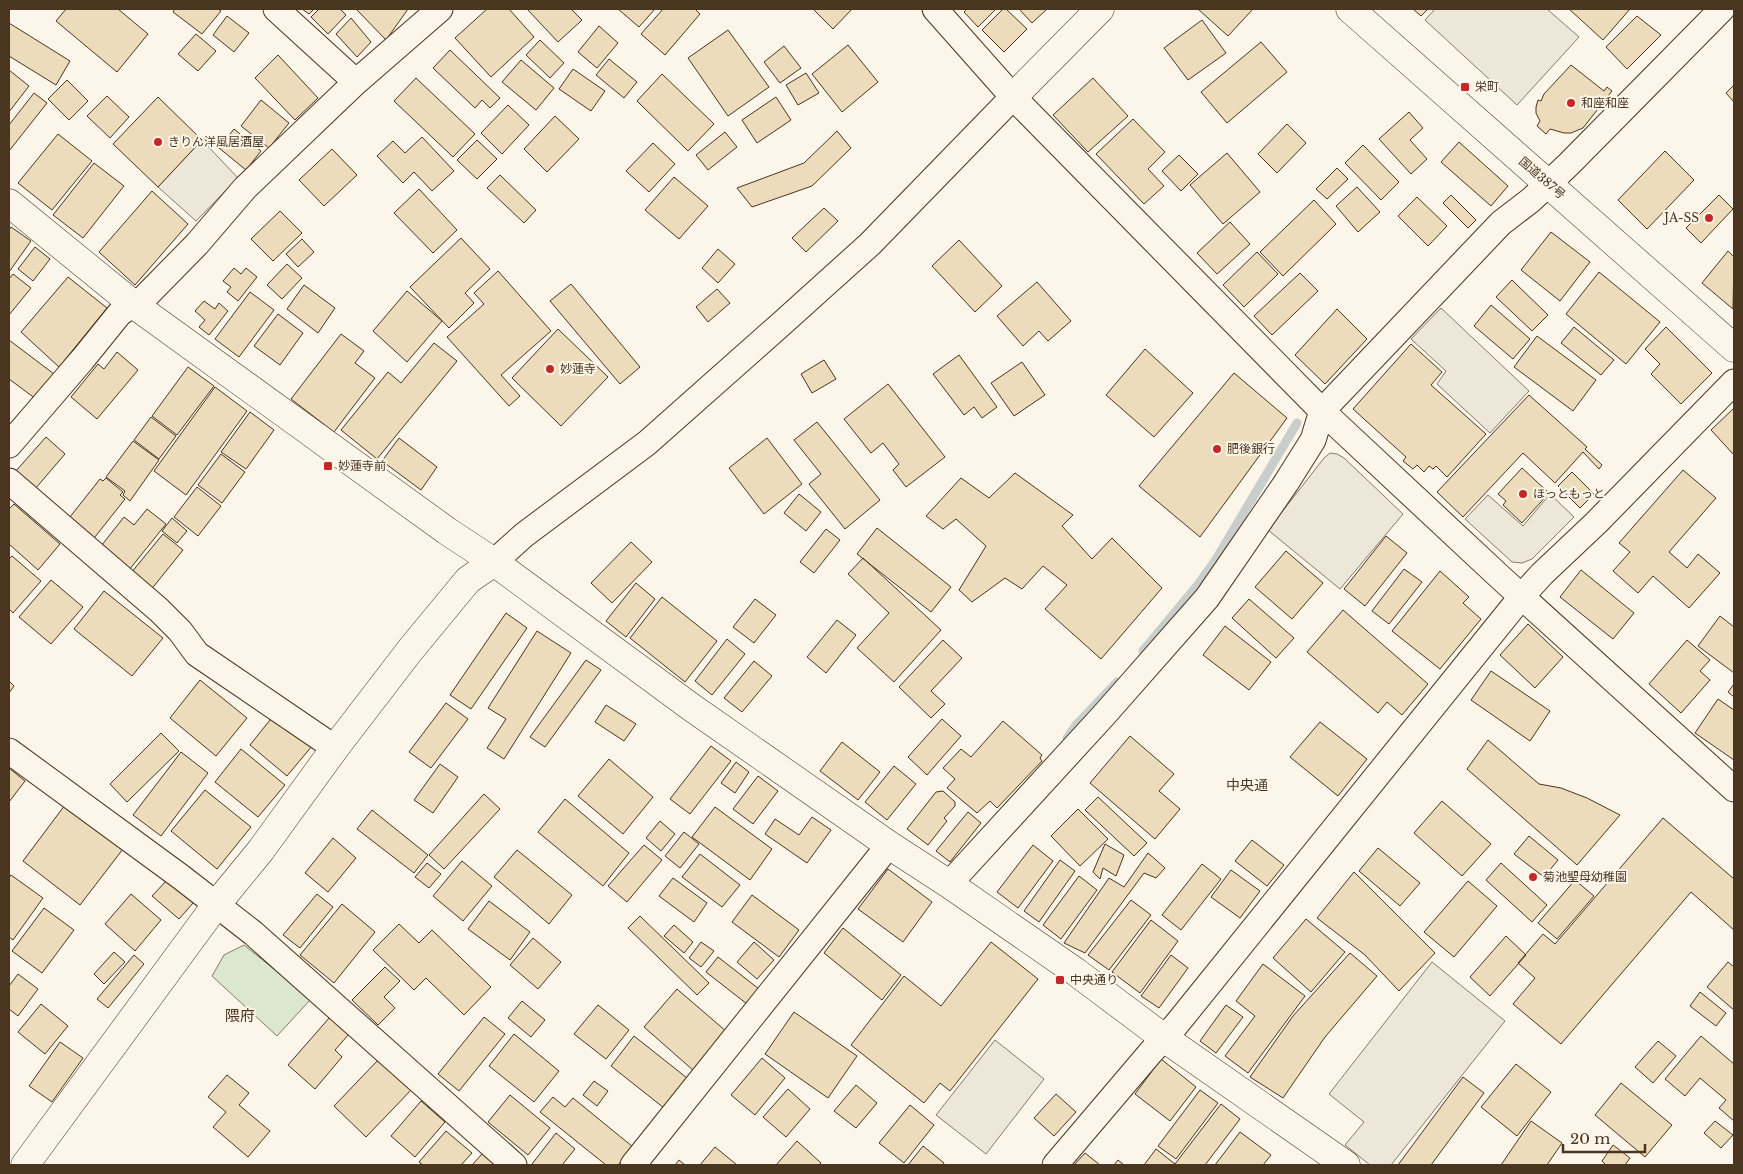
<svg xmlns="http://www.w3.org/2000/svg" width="1743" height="1174" viewBox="0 0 1743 1174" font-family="'Libre Baskerville','Noto Sans JP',serif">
<rect width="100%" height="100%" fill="#fbf6e9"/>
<path fill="#dce7d0" stroke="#887966" d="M244,945L311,999L277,1036L212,976L224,955Z"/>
<path fill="#ede7d9" stroke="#887966" d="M1435,9H1547L1579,37L1517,105L1425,20Z
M202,140L238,178L196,221L158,187Z
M1441,308L1529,391L1490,433L1437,384L1446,371L1411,339Z
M1330,453L1337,454L1344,458L1403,514L1340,589L1268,530L1324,458Z
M1550,494L1574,517L1532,559L1522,563L1512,562L1465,519L1488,495L1523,526Z
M1432,962L1505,1021L1391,1165H1370L1345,1145L1364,1122L1329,1094Z
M995,1040L1044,1079L986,1154L936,1115Z"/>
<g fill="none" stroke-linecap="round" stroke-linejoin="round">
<path stroke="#c9cecd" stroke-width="9" d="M1143,651L1197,586L1215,561L1297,423
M1067,738L1076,725L1117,682"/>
</g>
<path fill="#ecdcbc" stroke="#4a3520" d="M66,9H118L148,34L117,72L56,21Z
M175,9H218L221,11L202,34L173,12Z
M302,9H314L309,14Z
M319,9H340L346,15L328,34L311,17Z
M358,9H408L386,40L357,10Z
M487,9H509L534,37L491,77L455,38Z
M527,9H571L582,20L558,42Z
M618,9H655L639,27Z
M663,9H695L700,14L665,55L641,34Z
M813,9H852L833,29Z
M967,9H996L978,27L964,12Z
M1003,9H1006L1027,29L1004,52L982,30Z
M1019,9H1047L1032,23Z
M1198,9H1253L1228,36Z
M1413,9H1428L1421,16Z
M1569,9H1630L1603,40Z
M227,16L249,33L234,52L213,35Z
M1637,16L1661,35L1627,69L1606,47Z
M351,18L371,42L357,57L336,34Z
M1202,20L1226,53L1188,80L1164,48Z
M9,23L70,61L56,85L9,56Z
M599,26L618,43L597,68L578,52Z
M728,30L769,87L728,116L688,58Z
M196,34L216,51L198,71L178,54Z
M540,40L564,63L550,78L526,55Z
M1261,42L1287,72L1227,123L1201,92Z
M848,45L878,82L842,112L812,74Z
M784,46L801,68L780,83L764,62Z
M450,50L500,98L490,108L482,100L475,108L433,68Z
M278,55L318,98L295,120L255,78Z
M609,59L637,82L624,98L596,75Z
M521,60L554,88L536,110L502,82Z
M1571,65L1604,91L1607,87L1612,91L1583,128L1571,133H1564L1550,129L1546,134L1537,126L1540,121L1536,113V107L1538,100L1541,101L1544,94Z
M573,69L605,91L591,111L559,89Z
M9,70L29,86L9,112Z
M806,73L819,93L798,105L786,85Z
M662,74L714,124L688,151L637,101Z
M416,78L475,134L453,157L394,101Z
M1093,78L1128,116L1088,152L1053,115Z
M67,80L88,101L69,120L48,99Z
M1734,85V102L1726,93Z
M34,93L47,103L9,151V125Z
M107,96L129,117L110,138L87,116Z
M158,97L202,140L158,187L113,144Z
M776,97L791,120L757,143L742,120Z
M261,100L289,123L269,148L241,126Z
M508,105L529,125L502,154L481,133Z
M1409,112L1423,128L1410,140L1427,159L1411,174L1379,139Z
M555,116L579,139L547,172L524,149Z
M1133,119L1165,152L1148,169L1164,186L1144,204L1096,154Z
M1287,124L1306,143L1277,173L1258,154Z
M234,129L261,151L246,170L219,148Z
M837,131L851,148L812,186L752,207L737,188L804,163Z
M725,132L737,147L708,170L696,155Z
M58,134L92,161L52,210L18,183Z
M422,137L454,171L432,191L414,172L403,183L377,156L393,141L405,153Z
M477,140L497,159L477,179L457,160Z
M1459,142L1508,186L1491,206L1441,162Z
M653,143L675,164L649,192L626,171Z
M1363,145L1399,182L1381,200L1345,163Z
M332,149L357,175L324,206L299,180Z
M1665,151L1694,180L1647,229L1618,200Z
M1227,153L1260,192L1223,224L1190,185Z
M1179,155L1198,174L1181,191L1162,171Z
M94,163L124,186L83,238L53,215Z
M1337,168L1348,179L1327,199L1316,189Z
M500,175L536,210L524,223L487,188Z
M674,177L708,206L679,239L645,210Z
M1357,187L1380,212L1358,232L1336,206Z
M419,189L457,230L433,253L394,213Z
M152,191L188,224L135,285L99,252Z
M1451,195L1476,220L1468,228L1443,203Z
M1719,195L1733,209L1701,243L1686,228Z
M1417,197L1447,226L1428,246L1398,216Z
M1314,200L1336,224L1283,276L1260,252Z
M824,208L838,221L806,252L792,238Z
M280,211L302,233L273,261L251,239Z
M1230,222L1250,244L1217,274L1197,253Z
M11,227L31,241L9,272V230Z
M1551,232L1590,262L1560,301L1521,270Z
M461,238L490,269L465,293L474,303L449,328L410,287Z
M302,239L314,252L298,267L286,254Z
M959,240L1002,286L975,312L932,266Z
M35,247L50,259L33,281L18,269Z
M718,249L735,264L718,283L702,268Z
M1728,251L1734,257L1733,309L1702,283Z
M1257,252L1278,274L1244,307L1223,285Z
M287,264L302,278L282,299L267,285Z
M234,268L241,274L246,268L257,277L238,301L227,292L231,287L223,281Z
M498,271L551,331L501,375L520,396L509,406L447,337L484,304L474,293Z
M1599,272L1660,322L1626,364L1566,314Z
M1300,273L1318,291L1272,335L1254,316Z
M13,274L31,288L9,315V279Z
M68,277L107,308L59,367L21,332Z
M1512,280L1548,315L1532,331L1496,297Z
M1037,282L1071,321L1048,341L1039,331L1023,346L997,316Z
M571,284L640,367L620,384L550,301Z
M304,285L335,308L318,333L287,309Z
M717,289L730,303L708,322L696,307Z
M407,291L442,321L407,362L373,331Z
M250,292L274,310L239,357L215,339Z
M204,301L215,309L219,303L228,311L209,335L199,327L205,320L195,311Z
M1491,305L1530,339L1513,359L1474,326Z
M1337,309L1367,339L1325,384L1295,355Z
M278,314L303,333L280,365L254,346Z
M1574,327L1614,360L1601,375L1561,343Z
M1666,327L1712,373L1681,404L1651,374L1660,364L1645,349Z
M558,329L608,377L561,426L512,378Z
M341,334L364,351L355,363L375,378L334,432L291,399Z
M1537,336L1596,380L1573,411L1514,367Z
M9,340L54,374L36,399L9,379Z
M434,343L457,361L377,459L341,430L388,372L401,383Z
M1411,344L1442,372L1431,385L1486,434L1447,477L1436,466L1433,469L1429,466L1424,472L1417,465L1413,469L1403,461L1406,457L1353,409Z
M1145,349L1193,393L1154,437L1106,395Z
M117,352L138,370L97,419L71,397L98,364L104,369Z
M959,355L997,407L982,418L974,407L964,415L933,374Z
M824,360L836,379L812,393L801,374Z
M1022,362L1045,395L1014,416L991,383Z
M188,367L214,386L177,435L152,416Z
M1234,373L1287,418L1200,537L1139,486Z
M888,384L945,457L906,487L893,470L899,464L883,443L871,453L844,419Z
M215,387L247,411L186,495L154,471Z
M1529,395L1587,447L1585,449L1602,465L1599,469L1583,452L1555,483L1523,453L1463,517L1437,492Z
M1734,408V455L1711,430Z
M250,412L274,430L246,469L221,452Z
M151,417L176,436L159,459L134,440Z
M817,422L880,500L845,529L809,484L821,474L794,440Z
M46,437L65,454L35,489L15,472Z
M399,438L437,467L421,490L382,461Z
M767,438L802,484L764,514L729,468Z
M133,441L159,460L130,501L123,495L125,491L106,477Z
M221,454L245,472L222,503L198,485Z
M1522,468L1549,493L1522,523L1503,505L1506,501L1498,494Z
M1683,470L1716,498L1669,552L1687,568L1698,554L1720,573L1689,608L1653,576L1638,593L1613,571L1630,552L1619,543Z
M1572,472L1594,494L1580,508L1558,486Z
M1015,473L1073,515L1062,526L1092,559L1112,538L1162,588L1101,659L1045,609L1067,585L1043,566L1022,589L1005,578L972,602L959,590L986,546L956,519L943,529L926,516L961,478L989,498Z
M106,478L123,492L120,495L125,499L91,542L66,522L100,479L103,481Z
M197,487L221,506L198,536L174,517Z
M799,494L821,512L806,531L784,513Z
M14,504L60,544L38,570L9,544V509Z
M147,509L166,524L129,570L101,546L124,517L134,525Z
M172,518L187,531L177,543L162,531Z
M877,528L951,587L931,612L857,554Z
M826,529L840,540L814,573L800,562Z
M163,534L183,550L150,591L131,573Z
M1386,536L1407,553L1365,606L1344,589Z
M631,542L652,562L612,603L591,583Z
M1286,551L1323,583L1292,619L1255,587Z
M12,556L41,581L13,613L9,609V559Z
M863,558L941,630L894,682L857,648L889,613L848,574Z
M1404,569L1422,582L1389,624L1372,611Z
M1581,570L1634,613L1613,639L1560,597Z
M1440,571L1469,597L1463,603L1481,619L1440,669L1392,631Z
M51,580L83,607L51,644L19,617Z
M636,583L655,599L626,637L606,621Z
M104,591L163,638L132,676L74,629Z
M662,597L717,641L685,682L630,638Z
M755,599L776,615L754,643L733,627Z
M1249,599L1294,638L1276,658L1232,618Z
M1343,610L1428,684L1402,715L1387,702L1378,713L1307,652Z
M506,613L527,628L471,709L450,695Z
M1720,616L1734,627V673L1698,646Z
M837,620L856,635L826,673L807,657Z
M1528,624L1563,657L1535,688L1500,655Z
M1225,626L1271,662L1249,690L1203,655Z
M537,631L571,653L504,759L487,748L506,719L488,708Z
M727,639L745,654L712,695L695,681Z
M943,640L962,658L931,691L945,704L931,718L899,687Z
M1687,640L1710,660L1700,671L1710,680L1681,713L1649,684Z
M586,660L601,670L545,747L530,737Z
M754,661L772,676L742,712L724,698Z
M1491,671L1550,711L1530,741L1471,700Z
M200,680L247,718L216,756L170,718Z
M9,681L14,686L9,693Z
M1734,684V697L1728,692Z
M1718,699L1734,710V760L1695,733Z
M446,703L468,719L431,768L409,752Z
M606,705L636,724L624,741L595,722Z
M274,715L312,746L287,776L250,745Z
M942,719L961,736L927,775L908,757Z
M1003,721L1042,755L1040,758L1042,761L997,808L990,801L977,813L947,788L955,779L943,768L961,749L971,757Z
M1320,722L1367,759L1338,796L1290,757Z
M161,733L179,751L127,802L110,784Z
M1130,736L1174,774L1159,791L1180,809L1155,839L1090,783Z
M1488,740L1539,784L1561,788L1587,798L1620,815L1577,865L1467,769Z
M842,742L880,772L858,800L820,771Z
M711,746L731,761L690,814L670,799Z
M241,749L285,785L258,817L215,782Z
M181,752L208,773L161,836L133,815Z
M609,759L653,797L623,834L578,796Z
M736,762L749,772L735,793L721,783Z
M440,764L458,777L433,813L414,800Z
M894,766L916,784L887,820L865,802Z
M9,768L25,781L9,802Z
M758,776L778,791L753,824L733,809Z
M205,790L251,827L217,869L171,831Z
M943,791L955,802V806L944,818L947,821L928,845L907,829L936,792Z
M484,794L500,809L444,869L429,855Z
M1098,797L1147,843L1134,856L1085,810Z
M565,799L629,853L603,886L538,832Z
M1442,801L1491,844L1462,876L1414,833Z
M65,805L123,849L80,905L23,861Z
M715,807L772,849L750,880L692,837Z
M1078,809L1108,839L1080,866L1051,836Z
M372,810L428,855L414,873L357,829Z
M968,812L981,823L950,862L936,851Z
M812,817L831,830L807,863L765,834L775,819L799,835Z
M1663,818L1734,879V930L1691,892L1561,1044L1513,1004L1535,978L1518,963L1543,934L1555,944Z
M660,821L675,834L661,851L646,838Z
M684,832L699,844L680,868L665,856Z
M1529,836L1558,860L1544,877L1514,854Z
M333,838L356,858L328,892L305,873Z
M1252,840L1284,865L1267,886L1235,861Z
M1105,844L1124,855L1116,876L1103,868L1100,879L1093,872Z
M644,845L662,860L627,902L608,886Z
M1033,845L1053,861L1018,908L997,892Z
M1378,848L1420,883L1400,906L1359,871Z
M517,850L572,895L549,924L494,877Z
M1148,853L1165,868L1156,878L1144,873L1085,953L1064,943L1109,878L1124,887Z
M700,854L740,885L722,907L682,877Z
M1060,860L1075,871L1039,922L1024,911Z
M462,861L492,886L463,921L433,896Z
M427,863L441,874L429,888L415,877Z
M1501,863L1547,905L1532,922L1486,880Z
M1202,864L1221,879L1181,930L1162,915Z
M888,869L932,902L903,942L858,909Z
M1231,870L1260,891L1240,918L1211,897Z
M1354,872L1435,953L1399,991L1365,955L1317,918Z
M11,875L43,898L13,940L9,937V878Z
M1079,876L1097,890L1061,939L1043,925Z
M673,878L707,903L694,922L659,896Z
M168,879L194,902L179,919L152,896Z
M1575,880L1594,896L1557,939L1538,923Z
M1468,881L1497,906L1454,957L1424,932Z
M131,894L161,920L135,951L105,924Z
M317,894L333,907L300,948L283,935Z
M752,895L799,930L779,957L732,922Z
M1131,900L1151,915L1109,970L1088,955Z
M489,901L530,932L510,960L468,929Z
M342,904L375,932L334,983L300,955Z
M44,908L74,930L42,973L12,951Z
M640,916L709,983L697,995L628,928Z
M1306,919L1345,952L1311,992L1273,958Z
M1151,920L1178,941L1140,993L1112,972Z
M399,924L419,943L432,930L491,987L464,1015L426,978L414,990L373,950Z
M674,925L693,942L684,953L664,936Z
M843,928L901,975L882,1000L824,953Z
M1506,936L1526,955L1490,996L1470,977Z
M533,938L561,962L538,989L510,965Z
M701,942L714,951L701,967L689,958Z
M754,942L774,960L757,979L737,962Z
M991,942L1038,979L950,1091L940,1083L924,1103L851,1045L904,976L941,1006Z
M114,952L125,962L104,984L94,974Z
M1350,953L1377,976L1325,1037L1283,1098L1250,1077L1293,1016Z
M134,955L144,964L108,1008L97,999Z
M1171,955L1188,968L1159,1008L1141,996Z
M718,957L759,989L747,1004L706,972Z
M1728,962L1734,967V1010L1707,987Z
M1263,964L1305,996L1248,1073L1225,1056L1255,1016L1236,1001Z
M385,967L400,981L384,997L395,1008L378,1025L352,1000Z
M18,974L38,989L18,1016L9,1009V986Z
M677,989L727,1032L694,1071L644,1027Z
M1700,992L1726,1013L1716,1026L1690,1006Z
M522,1001L545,1020L531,1037L508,1018Z
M41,1004L68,1026L45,1054L18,1032Z
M598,1005L629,1030L606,1059L574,1034Z
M1226,1005L1243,1017L1216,1053L1200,1041Z
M794,1012L857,1056L828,1098L765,1054Z
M330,1017L349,1034L335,1050L342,1057L315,1089L288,1065Z
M484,1017L505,1034L459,1091L438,1074Z
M514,1034L559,1071L534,1102L489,1066Z
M634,1036L687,1078L664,1108L611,1066Z
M1701,1036L1734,1064V1121L1719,1108L1726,1100L1700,1078L1685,1096L1665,1079Z
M1658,1041L1676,1056L1653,1083L1635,1067Z
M60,1042L83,1058L52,1102L29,1086Z
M381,1057L413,1088L366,1137L334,1106Z
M762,1058L785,1078L755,1115L731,1095Z
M1161,1059L1196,1087L1170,1121L1135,1094Z
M1516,1064L1551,1092L1517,1136L1481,1107Z
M227,1075L249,1093L239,1105L270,1131L248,1157L213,1127L226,1112L208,1097Z
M1463,1077L1484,1093L1431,1165H1398Z
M594,1081L608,1091L597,1106L583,1095Z
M1621,1083L1672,1125L1645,1157L1595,1115Z
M856,1085L877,1103L856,1128L834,1111Z
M788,1089L810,1109L786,1137L763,1117Z
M1200,1090L1218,1103L1176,1159L1158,1146Z
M1056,1094L1076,1112L1054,1136L1034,1118Z
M510,1095L550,1128L528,1155L488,1122Z
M553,1097L565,1107L573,1098L633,1147L618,1165H606L540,1112Z
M421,1101L445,1122L415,1157L391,1136Z
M1221,1104L1240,1119L1205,1165H1144L1156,1149L1175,1164Z
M910,1105L934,1125L904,1163L879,1143Z
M1531,1121L1562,1143L1547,1165H1501Z
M1715,1121L1733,1135L1721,1148L1704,1133Z
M446,1131L472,1153L461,1165H423L419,1162Z
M1240,1132L1271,1155L1263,1165H1215Z
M556,1133L575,1149L562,1165H533L532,1164Z
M797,1141L821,1163L819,1165H776Z
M1613,1145L1630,1158L1625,1165H1606L1602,1161Z
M923,1146L944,1163L943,1165H908Z
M715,1147L737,1165H700Z
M1085,1153L1100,1165H1074Z
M482,1154L495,1165H472Z
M679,1160L685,1165H675Z
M1118,1160L1124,1165H1114Z"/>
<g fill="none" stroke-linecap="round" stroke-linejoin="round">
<defs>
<path id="street" d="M276,9L356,82
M935,9L1013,97L1322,411L1501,578L1734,789
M9,445L82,360L120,313L144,298L197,244L245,188L356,82L440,9
M9,481L159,610L180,631L197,654L335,748
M494,562L524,535L647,443L779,326L870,244L1013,97
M9,751L181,877L253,933L514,1165
M949,884L1104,715L1207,598L1286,483L1313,440L1322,411L1501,223L1531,200L1569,164L1722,9
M633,1165L889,845
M1055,1165L1151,1052L1176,1025L1522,596L1542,574L1596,523L1734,382"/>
<path id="secondary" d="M1013,97L1100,9
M9,203L133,304L447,531L494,562L691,707L889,845L949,884L1076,972L1164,1038L1346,1165
M25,1165L216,905L261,850L335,748L411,649L468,580L494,562"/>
<path id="highway" d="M1350,9L1734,348"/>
</defs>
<use href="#street" stroke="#4a3520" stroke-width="27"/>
<use href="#secondary" stroke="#4a3520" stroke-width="29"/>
<use href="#highway" stroke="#4a3520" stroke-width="29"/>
<use href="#street" stroke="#fbf6e9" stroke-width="25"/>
<use href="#secondary" stroke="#fbf6e9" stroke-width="28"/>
<use href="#highway" stroke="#fbf6e9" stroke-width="28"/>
</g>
<g fill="#c62828" stroke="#fbf6e9" stroke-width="2">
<rect x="1460" y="82" width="10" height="10" rx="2.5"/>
<circle cx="1571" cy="103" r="5"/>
<circle cx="158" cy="142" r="5"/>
<circle cx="1709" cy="218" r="5"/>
<circle cx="550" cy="369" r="5"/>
<circle cx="1217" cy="449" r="5"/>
<rect x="323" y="461" width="10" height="10" rx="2.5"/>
<circle cx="1523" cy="494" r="5"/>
<circle cx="1533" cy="877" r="5"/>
<rect x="1055" y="975" width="10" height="10" rx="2.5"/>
</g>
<g text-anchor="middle" stroke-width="4" stroke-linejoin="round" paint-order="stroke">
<g font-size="12" fill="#4a3520" stroke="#fbf6e9" text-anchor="start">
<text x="1475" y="91">栄町</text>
<text x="1581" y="107">和座和座</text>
<text x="168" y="146">きりん洋風居酒屋</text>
<text x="1699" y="222" text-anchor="end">JA-SS</text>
<text x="560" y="373">妙蓮寺</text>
<text x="1227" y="453">肥後銀行</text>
<text x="338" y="470">妙蓮寺前</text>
<text x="1533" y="498">ほっともっと</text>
<text x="1543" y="881">菊池聖母幼稚園</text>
<text x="1070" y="984">中央通り</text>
</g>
<g font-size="12" fill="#4a3520" stroke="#fbf6e9">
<text transform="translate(1542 178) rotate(41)" y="4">国道387号</text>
</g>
<g font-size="14" fill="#4a3520" stroke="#fbf6e9">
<text x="1247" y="790">中央通</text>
</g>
<g font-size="15" fill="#4a3520" stroke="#fbf6e9">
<text x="240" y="1021">隈府</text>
</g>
</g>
<rect width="1743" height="1174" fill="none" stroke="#4a3520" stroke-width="20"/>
<path d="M1563 1144v8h82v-8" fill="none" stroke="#4a3520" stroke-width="2.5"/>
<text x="1570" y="1144" font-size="15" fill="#4a3520" stroke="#fbf6e9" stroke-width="4" paint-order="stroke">20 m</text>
</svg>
